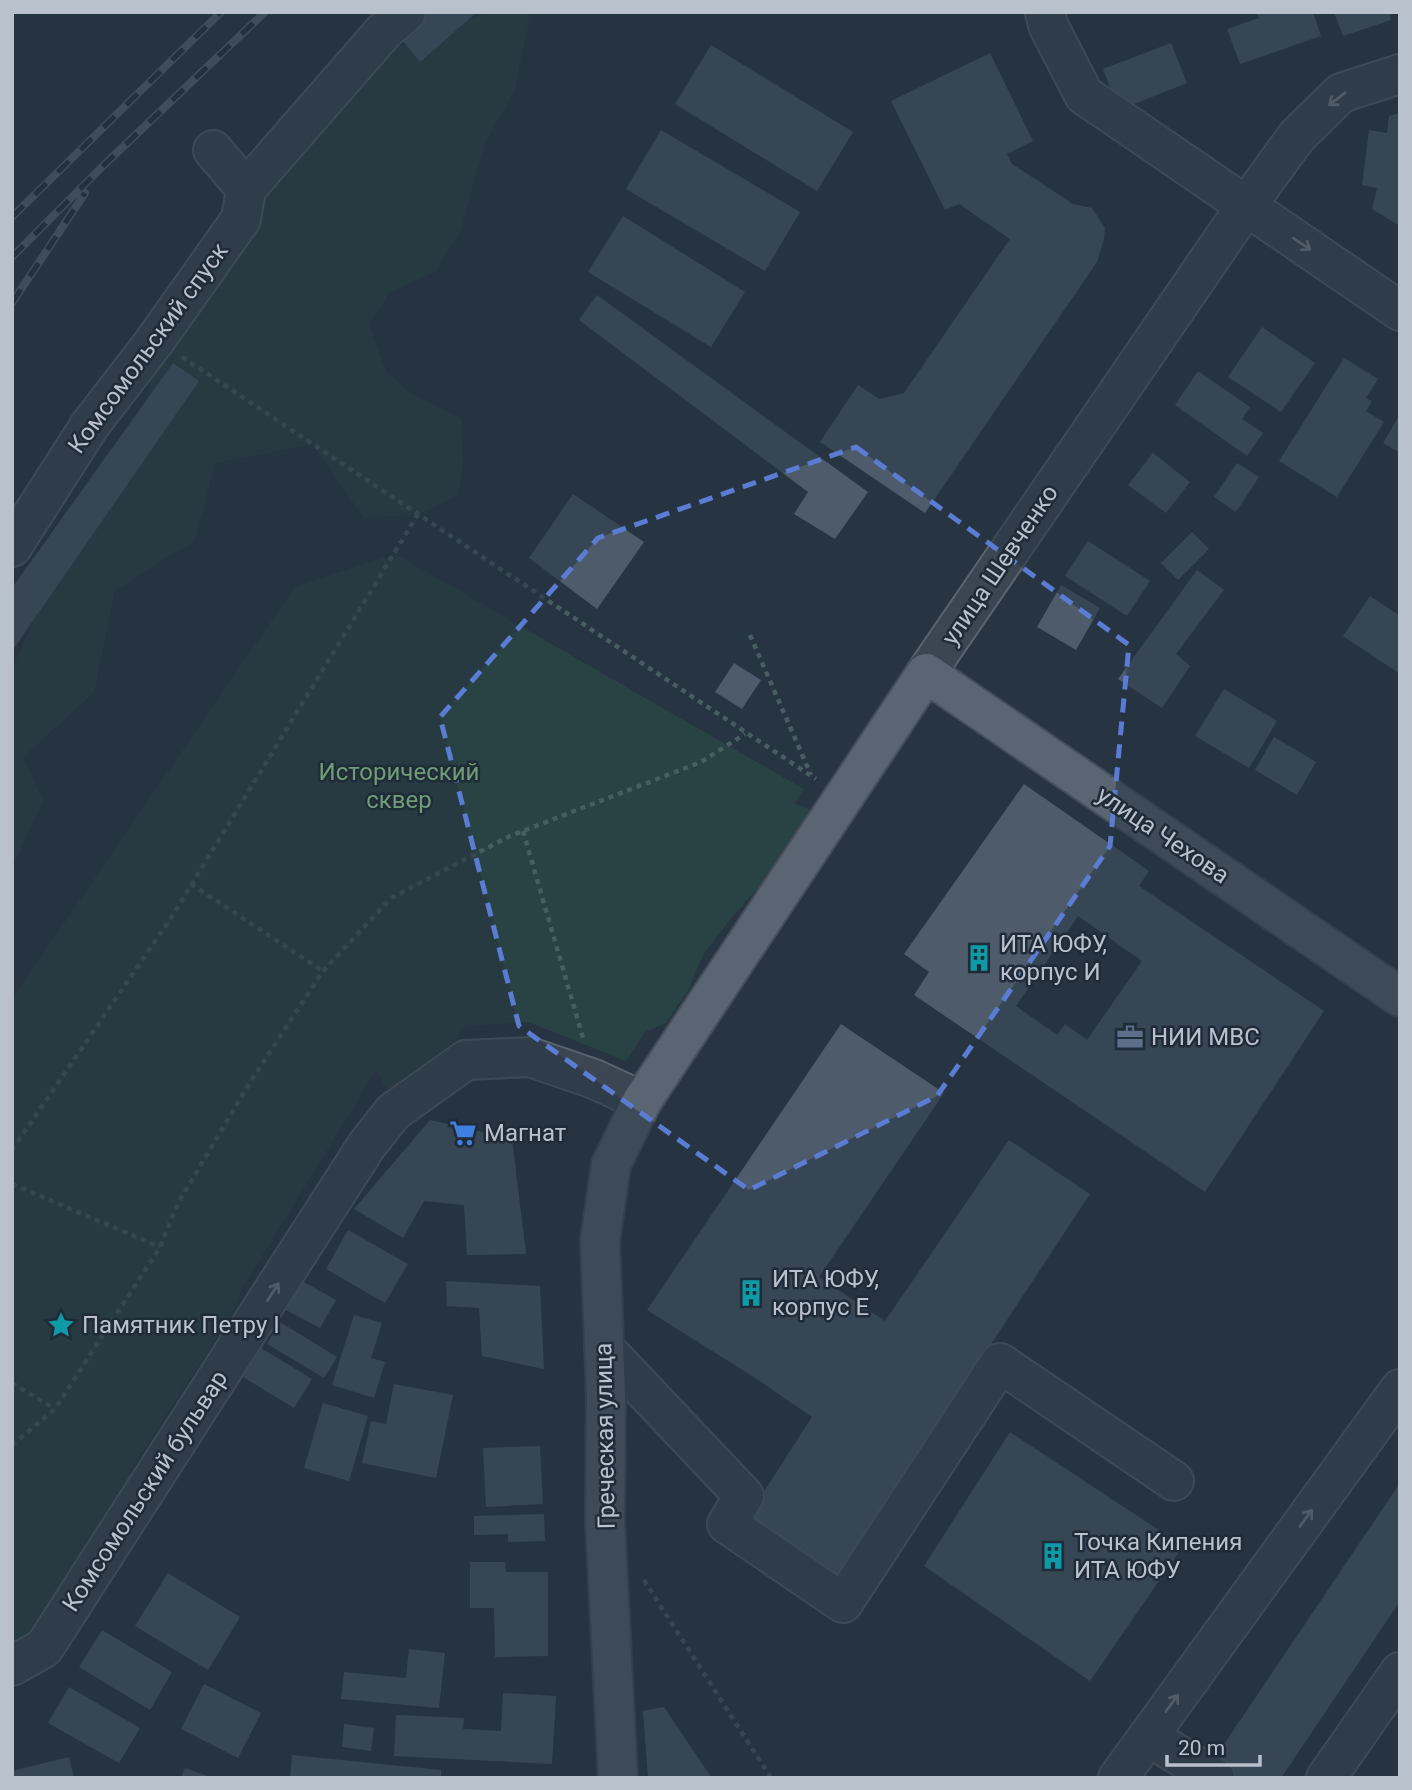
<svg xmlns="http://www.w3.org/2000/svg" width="1412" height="1790" viewBox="0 0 1412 1790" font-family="Roboto,sans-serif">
<rect width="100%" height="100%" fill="#273442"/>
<path fill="#294243" d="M488,12H529L528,26L514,91L484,145L461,229L436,271L388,294L369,325L386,372L411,394L461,418L463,464L458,495L418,514L364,518L313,444L215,463L195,540L115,590L94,692L23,757L43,801L18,855L12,862V669L73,532L149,406L154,342L370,59Z
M395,554L804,789L795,803L814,811L784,859L733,916L704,953L688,991L666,1023L645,1032L626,1061L528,1022L466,1026L421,1077L387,1089L376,1070L241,1290L231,1316L131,1469L133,1484L66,1588L39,1619L32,1631L22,1636L12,1645V999L295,587Z"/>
<path fill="#4d5b6b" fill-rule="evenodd" d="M427,12H477L420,62L399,36Z
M1257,12H1313L1321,36L1240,64L1227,29L1259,18Z
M1334,12H1397V13L1390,15L1391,20L1343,36Z
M1171,43L1187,83L1119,110L1103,69Z
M711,45L853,132L817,191L675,104Z
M990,53L1033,141L1007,154L1012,164L1073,204L1092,208L1105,228L1104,239L1097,262L925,513L820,442L858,385L879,399L904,393L1010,239L959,204L945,210L891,101Z
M1400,113V226L1372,209L1377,188L1362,185L1369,130L1387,133L1389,116Z
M661,130L800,212L765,271L626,189Z
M623,216L745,292L711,347L588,272Z
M597,295L868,492L835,539L794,514L808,492L579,320Z
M1262,327L1315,363L1281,412L1228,377Z
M1344,358L1378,379L1366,398L1372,401L1366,411L1384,422L1337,497L1279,461Z
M173,363L199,381L12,651V588Z
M1198,371L1250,407L1242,419L1263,433L1247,456L1175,405Z
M1400,414V453L1383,443Z
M1153,453L1190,482L1166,513L1128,485Z
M1237,463L1259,477L1236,512L1214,497Z
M573,494L644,542L597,609L529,558Z
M1192,532L1209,549L1178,580L1161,563Z
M1088,541L1150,581L1127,616L1065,576Z
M1197,570L1224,590L1176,654L1190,666L1162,708L1118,679Z
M1061,585L1100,608L1076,650L1037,627Z
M1370,596L1400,616V674L1343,636Z
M734,663L761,680L742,709L715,692Z
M1224,689L1277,721L1249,768L1195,736Z
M1274,737L1316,762L1297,795L1255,770Z
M1024,784L1149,871L1139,886L1324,1011L1205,1192L914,995L929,972L904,954ZM1078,916L1142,961L1087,1040L1065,1024L1057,1035L1016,1006Z
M841,1024L944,1093L819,1277L885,1321L1009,1140L1090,1194L835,1581L745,1521L812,1417L760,1381L647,1310Z
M430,1120L512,1139L526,1254L467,1255L464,1205L424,1201L403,1238L354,1209Z
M348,1230L408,1264L385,1303L326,1269Z
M302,1281L336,1300L320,1328L286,1310Z
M446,1281L540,1286L544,1369L482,1356L479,1308L447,1306Z
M354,1315L382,1323L371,1358L385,1362L374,1398L332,1385Z
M280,1322L337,1357L324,1378L267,1344Z
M261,1348L312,1379L294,1408L243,1377Z
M394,1384L453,1395L436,1478L362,1463L371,1421L386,1424Z
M323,1403L368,1416L349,1481L304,1468Z
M1010,1432L1183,1546L1090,1681L924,1566Z
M540,1446L543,1504L486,1507L483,1448Z
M1400,1483V1601L1281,1778H1214V1759Z
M544,1514L545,1541L508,1542V1534L474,1535V1516Z
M470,1562H505L506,1572H548V1656L495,1657L494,1608H470Z
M168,1573L240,1617L208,1670L135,1626Z
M102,1630L172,1672L150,1710L79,1667Z
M409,1649L445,1653L439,1708L341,1699L344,1672L406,1678Z
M204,1684L261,1713L238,1758L181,1729Z
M69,1687L140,1728L119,1763L48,1723Z
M503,1693L556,1696L552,1764L394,1756L396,1715L464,1718L463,1729L501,1731Z
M664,1707L705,1768L712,1778H648L643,1711Z
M344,1724L374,1728L371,1751L342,1747Z
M292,1755L441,1770V1778H290Z
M69,1757L74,1778H12V1771Z
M185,1768L210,1777V1778H181Z"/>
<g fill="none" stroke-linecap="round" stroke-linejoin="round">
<defs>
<path id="minor" d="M1045,12L1048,25L1084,95L1400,311
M246,189L384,31L406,12
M12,547L90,425L154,342L241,219L246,189L213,150
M926,673L1246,206L1297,136L1341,93L1400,74
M604,1348L744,1496L727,1524L843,1603L1000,1363L1174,1481
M12,1666L44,1648L367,1145L393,1112L466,1060L530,1057L594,1079L642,1101
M1148,1736L1215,1778
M1118,1778L1400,1389
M1326,1778L1400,1672"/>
<path id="major" d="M618,1778L605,1521L606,1394L600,1241L611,1165L642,1101L926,673L1400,997"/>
</defs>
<use href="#minor" stroke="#59646f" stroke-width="42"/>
<use href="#major" stroke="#454f5b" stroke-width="42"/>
<path stroke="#475e60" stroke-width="4.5" stroke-dasharray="5 5" stroke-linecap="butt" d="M182,357L816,779
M750,635L811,775
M523,831L583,1038
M191,884L323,971
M12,1150L171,918L418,514
M12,1184L160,1247
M12,1383L55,1409
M12,1445L55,1409L160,1247L178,1203L249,1084L323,971L391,898L510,836L701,762L745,734
M644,1580L771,1778"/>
<use href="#minor" stroke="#3b4652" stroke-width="38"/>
<use href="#major" stroke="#596572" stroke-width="38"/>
<defs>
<path id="rail" d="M12,217L221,12
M12,257L105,164L265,12
M12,303L85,193"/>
</defs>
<use href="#rail" stroke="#5d6a79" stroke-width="8"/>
<use href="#rail" stroke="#202b38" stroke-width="5" stroke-dasharray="16" stroke-linecap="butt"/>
</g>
<defs><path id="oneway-shaft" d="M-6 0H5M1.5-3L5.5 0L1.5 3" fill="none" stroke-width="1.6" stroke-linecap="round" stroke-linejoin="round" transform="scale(1.75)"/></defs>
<g stroke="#808a95">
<use href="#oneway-shaft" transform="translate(1337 99) rotate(142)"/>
<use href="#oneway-shaft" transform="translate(1302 244) rotate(34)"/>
<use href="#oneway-shaft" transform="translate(273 1292) rotate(-57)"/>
<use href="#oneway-shaft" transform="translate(1306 1518) rotate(-54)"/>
<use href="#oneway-shaft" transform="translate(1172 1703) rotate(-54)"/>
</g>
<path d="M0 0H1412V1790H0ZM856,447L1129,645L1110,846L937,1096L749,1190L519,1026L440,717L598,538Z" fill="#273442" fill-opacity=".55" fill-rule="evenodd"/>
<path fill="none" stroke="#5b7cd3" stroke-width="5" stroke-dasharray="14 9" stroke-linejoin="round" d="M856,447L1129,645L1110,846L937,1096L749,1190L519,1026L440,717L598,538Z"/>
<defs>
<symbol id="building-bare" viewBox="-9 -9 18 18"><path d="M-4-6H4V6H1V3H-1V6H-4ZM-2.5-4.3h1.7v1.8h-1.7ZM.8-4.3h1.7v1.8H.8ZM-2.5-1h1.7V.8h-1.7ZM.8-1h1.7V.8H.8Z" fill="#0f9aa8" stroke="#202b38" stroke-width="2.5" paint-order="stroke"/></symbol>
<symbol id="office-bare" viewBox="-9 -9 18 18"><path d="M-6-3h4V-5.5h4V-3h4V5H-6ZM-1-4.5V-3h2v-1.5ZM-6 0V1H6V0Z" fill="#5c6f8a" stroke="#202b38" stroke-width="2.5" paint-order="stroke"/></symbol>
<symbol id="supermarket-bare" viewBox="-9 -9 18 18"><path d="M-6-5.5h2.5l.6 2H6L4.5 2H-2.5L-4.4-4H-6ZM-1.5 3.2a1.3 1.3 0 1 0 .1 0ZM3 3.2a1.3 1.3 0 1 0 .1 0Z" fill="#3f7fe0" stroke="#202b38" stroke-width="2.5" paint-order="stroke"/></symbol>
<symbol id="sight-bare" viewBox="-9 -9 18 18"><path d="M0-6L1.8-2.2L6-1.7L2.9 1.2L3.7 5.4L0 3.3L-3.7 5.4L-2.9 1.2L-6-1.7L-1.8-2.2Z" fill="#0f9aa8" stroke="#202b38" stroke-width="2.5" paint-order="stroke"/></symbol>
</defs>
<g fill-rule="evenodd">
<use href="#building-bare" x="960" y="939" width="38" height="38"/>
<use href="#office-bare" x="1111" y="1018" width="38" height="38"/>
<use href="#supermarket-bare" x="444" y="1114" width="38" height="38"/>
<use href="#building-bare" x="732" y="1274" width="38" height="38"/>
<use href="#sight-bare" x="42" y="1306" width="38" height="38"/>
<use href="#building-bare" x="1034" y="1537" width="38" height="38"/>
</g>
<g text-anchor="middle" stroke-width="5" stroke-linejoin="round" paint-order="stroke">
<g font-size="24" fill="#b8c1cc" stroke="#202b38">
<text transform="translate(148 348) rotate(-54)" y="8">Комсомольский спуск</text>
<text transform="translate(1000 565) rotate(-56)" y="8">улица Шевченко</text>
<text transform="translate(1163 835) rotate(34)" y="8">улица Чехова</text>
<text transform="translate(605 1436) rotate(-91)" y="8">Греческая улица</text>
<text transform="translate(145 1491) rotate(-57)" y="8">Комсомольский бульвар</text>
</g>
<g font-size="24" fill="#6f9d78" stroke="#202b38">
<text x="399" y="780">Исторический<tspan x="399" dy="28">сквер</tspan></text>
</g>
<g font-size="24" fill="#b8c1cc" stroke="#202b38" text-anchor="start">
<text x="1000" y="952">ИТА ЮФУ,<tspan x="1000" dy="28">корпус И</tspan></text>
<text x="1151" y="1045">НИИ МВС</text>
<text x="484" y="1141">Магнат</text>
<text x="772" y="1287">ИТА ЮФУ,<tspan x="772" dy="28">корпус Е</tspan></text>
<text x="82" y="1333">Памятник Петру I</text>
<text x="1074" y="1550">Точка Кипения<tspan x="1074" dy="28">ИТА ЮФУ</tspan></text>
</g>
</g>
<rect width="1412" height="1790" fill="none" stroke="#b8c1cc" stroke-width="28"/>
<path d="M1167 1755v10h93v-10" fill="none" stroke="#b8c1cc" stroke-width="3.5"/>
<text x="1178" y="1755" font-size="21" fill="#b8c1cc" stroke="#202b38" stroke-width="5" paint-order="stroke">20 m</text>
</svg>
